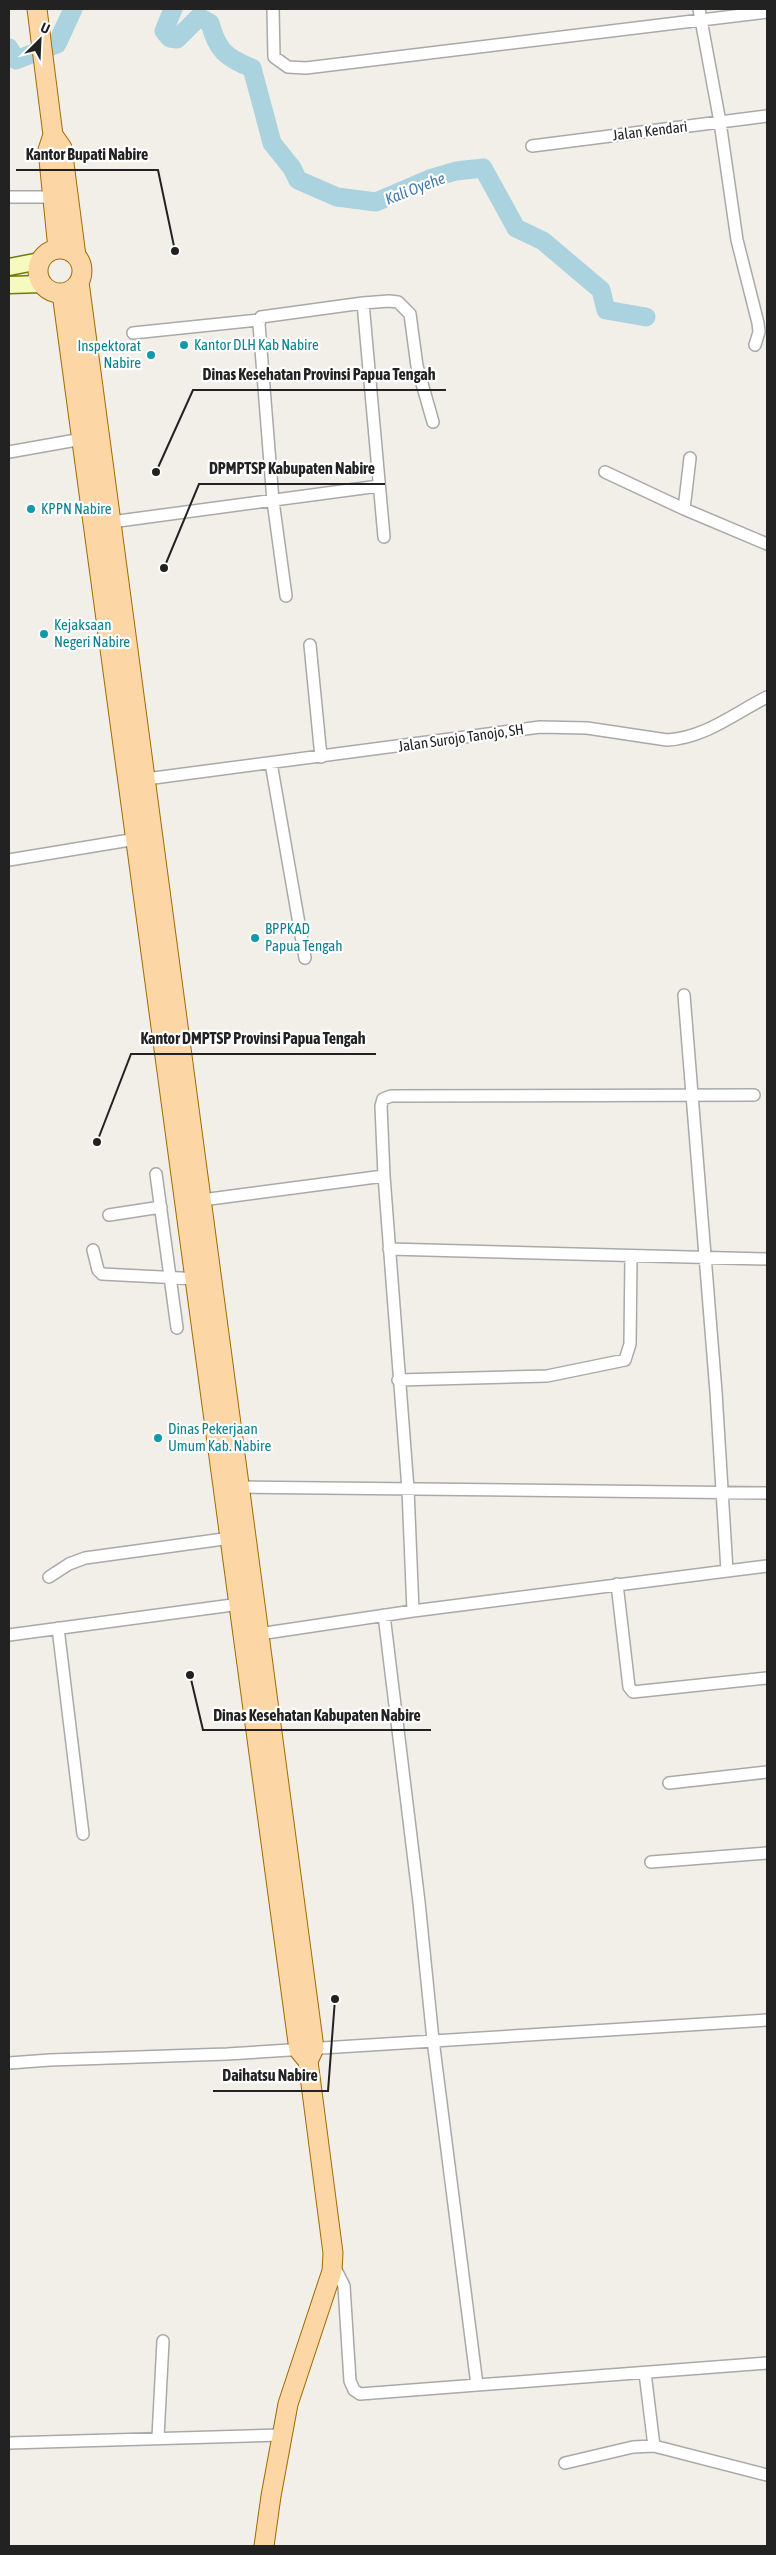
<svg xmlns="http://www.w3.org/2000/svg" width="776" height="2555" viewBox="0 0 776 2555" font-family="'Asap Condensed',sans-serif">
<rect width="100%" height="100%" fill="#f2efe9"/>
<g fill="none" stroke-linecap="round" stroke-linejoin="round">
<path stroke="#aad3df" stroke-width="19" d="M173,9L164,31L170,38L177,39L199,17L210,23C217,50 226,58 252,68L272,143L292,168L298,180L337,197L376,202L432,178L456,171L483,168L516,228L543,241L601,290L606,310L646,317
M9,48L16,60L57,44L73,9"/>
<defs>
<path id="street" d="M273,9L274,57L288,67L306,68L767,12
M699,9L720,122L737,240L758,323L759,332L755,345
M532,146L767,116
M9,197H51
M363,303L384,537
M133,333L259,320
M9,452L82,439
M605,472L684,509L767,544
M684,509L690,458
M111,522L379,486
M286,596L273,501L259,324L261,317L363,303L389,301L398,302L410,314L417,366L433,422
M310,645L321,757
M271,763L305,958
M146,779L540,727L587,728L667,740C705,738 735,713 767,697
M9,860L136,839
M156,1174L177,1328
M384,1176L408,1489L413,1611
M202,1200L384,1176L381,1106L383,1099L391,1096L754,1095
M109,1215L161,1207
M389,1249L767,1259
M93,1250L98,1270L102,1274L200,1279
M398,1380L547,1376L625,1360L630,1344L631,1256
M240,1487L767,1493
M727,1571L767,1566
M49,1577L69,1564L85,1558L231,1538
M617,1584L629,1687L633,1692L767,1678
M384,1615L419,1902L433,2040L477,2385
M58,1628L83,1834
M259,1634L413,1611L727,1571L716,1392L684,995
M9,1635L240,1604
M669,1783L767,1772
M651,1862L767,1853
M9,2063L50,2060L227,2054L767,2020
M333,2264L344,2286L350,2381L354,2390L360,2394L767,2363
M645,2373L654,2446
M158,2437L163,2341
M9,2443L281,2435
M565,2463L633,2447L654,2446L767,2475"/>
<path id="secondary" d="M9,267L40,261
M9,285L42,284"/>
<path id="primary" d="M37,9L53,135L48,150L58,249
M53,135L62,148L76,256
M38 271a22 22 0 1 1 44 0a22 22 0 1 1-44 0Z
M79,282L314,2048L308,2061
M62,293L299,2050L308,2061L333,2253L332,2271L288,2404L271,2496L264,2546"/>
</defs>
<use href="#street" stroke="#a9a9a9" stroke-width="14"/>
<use href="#secondary" stroke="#707d05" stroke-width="19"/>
<use href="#primary" stroke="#a06b00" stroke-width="21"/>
<use href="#street" stroke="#fff" stroke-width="11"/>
<use href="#secondary" stroke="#f7fabf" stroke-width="16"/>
<use href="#primary" stroke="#fcd6a4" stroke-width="19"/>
</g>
<g fill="#0f9aa8" stroke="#fff" stroke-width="2">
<circle cx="184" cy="345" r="5"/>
<circle cx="151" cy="355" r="5"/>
<circle cx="31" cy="509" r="5"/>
<circle cx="44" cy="634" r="5"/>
<circle cx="255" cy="938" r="5"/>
<circle cx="158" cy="1438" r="5"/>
</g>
<g text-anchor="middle" stroke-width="4.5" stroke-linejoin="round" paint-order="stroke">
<g font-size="15" fill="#222" stroke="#fff">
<text transform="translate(650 131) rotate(-7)" y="5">Jalan Kendari</text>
<text transform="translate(461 738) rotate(-8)" y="5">Jalan Surojo Tanojo, SH</text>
</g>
<g font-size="15" fill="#0d838f" stroke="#fff" text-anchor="start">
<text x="194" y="350">Kantor DLH Kab Nabire</text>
<text x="141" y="351" text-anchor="end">Inspektorat<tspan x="141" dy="17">Nabire</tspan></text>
<text x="41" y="514">KPPN Nabire</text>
<text x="54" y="630">Kejaksaan<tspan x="54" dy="17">Negeri Nabire</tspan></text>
<text x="265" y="934">BPPKAD<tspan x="265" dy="17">Papua Tengah</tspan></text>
<text x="168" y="1434">Dinas Pekerjaan<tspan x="168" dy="17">Umum Kab. Nabire</tspan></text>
</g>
<g font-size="16" font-style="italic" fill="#4a7aab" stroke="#fff">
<text transform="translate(415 188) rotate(-21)" y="6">Kali Oyehe</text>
</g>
</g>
<path fill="none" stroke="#222" stroke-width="2" d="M175 251L158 170H16M156 472L193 390H446M164 568L199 484H385M97 1142L131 1054H376M190 1675L203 1730H431M335 1999L328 2091H213"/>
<g fill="#222" stroke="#fff" stroke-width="2">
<circle cx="175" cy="251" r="5"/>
<circle cx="156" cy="472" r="5"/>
<circle cx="164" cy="568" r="5"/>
<circle cx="97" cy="1142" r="5"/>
<circle cx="190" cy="1675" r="5"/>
<circle cx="335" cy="1999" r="5"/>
</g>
<g font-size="16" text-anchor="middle" font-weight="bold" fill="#222" stroke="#fff" stroke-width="4.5" stroke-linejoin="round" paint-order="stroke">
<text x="87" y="160">Kantor Bupati Nabire</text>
<text x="319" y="380">Dinas Kesehatan Provinsi Papua Tengah</text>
<text x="292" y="474">DPMPTSP Kabupaten Nabire</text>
<text x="253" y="1044">Kantor DMPTSP Provinsi Papua Tengah</text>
<text x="317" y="1721">Dinas Kesehatan Kabupaten Nabire</text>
<text x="270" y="2081">Daihatsu Nabire</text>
</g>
<rect width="776" height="2555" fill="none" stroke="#222222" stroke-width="20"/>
<g transform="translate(40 40) rotate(24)" stroke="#ffffff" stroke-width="4" paint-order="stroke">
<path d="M0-4L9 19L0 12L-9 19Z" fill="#222222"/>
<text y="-8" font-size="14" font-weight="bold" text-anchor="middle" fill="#222222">U</text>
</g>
</svg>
